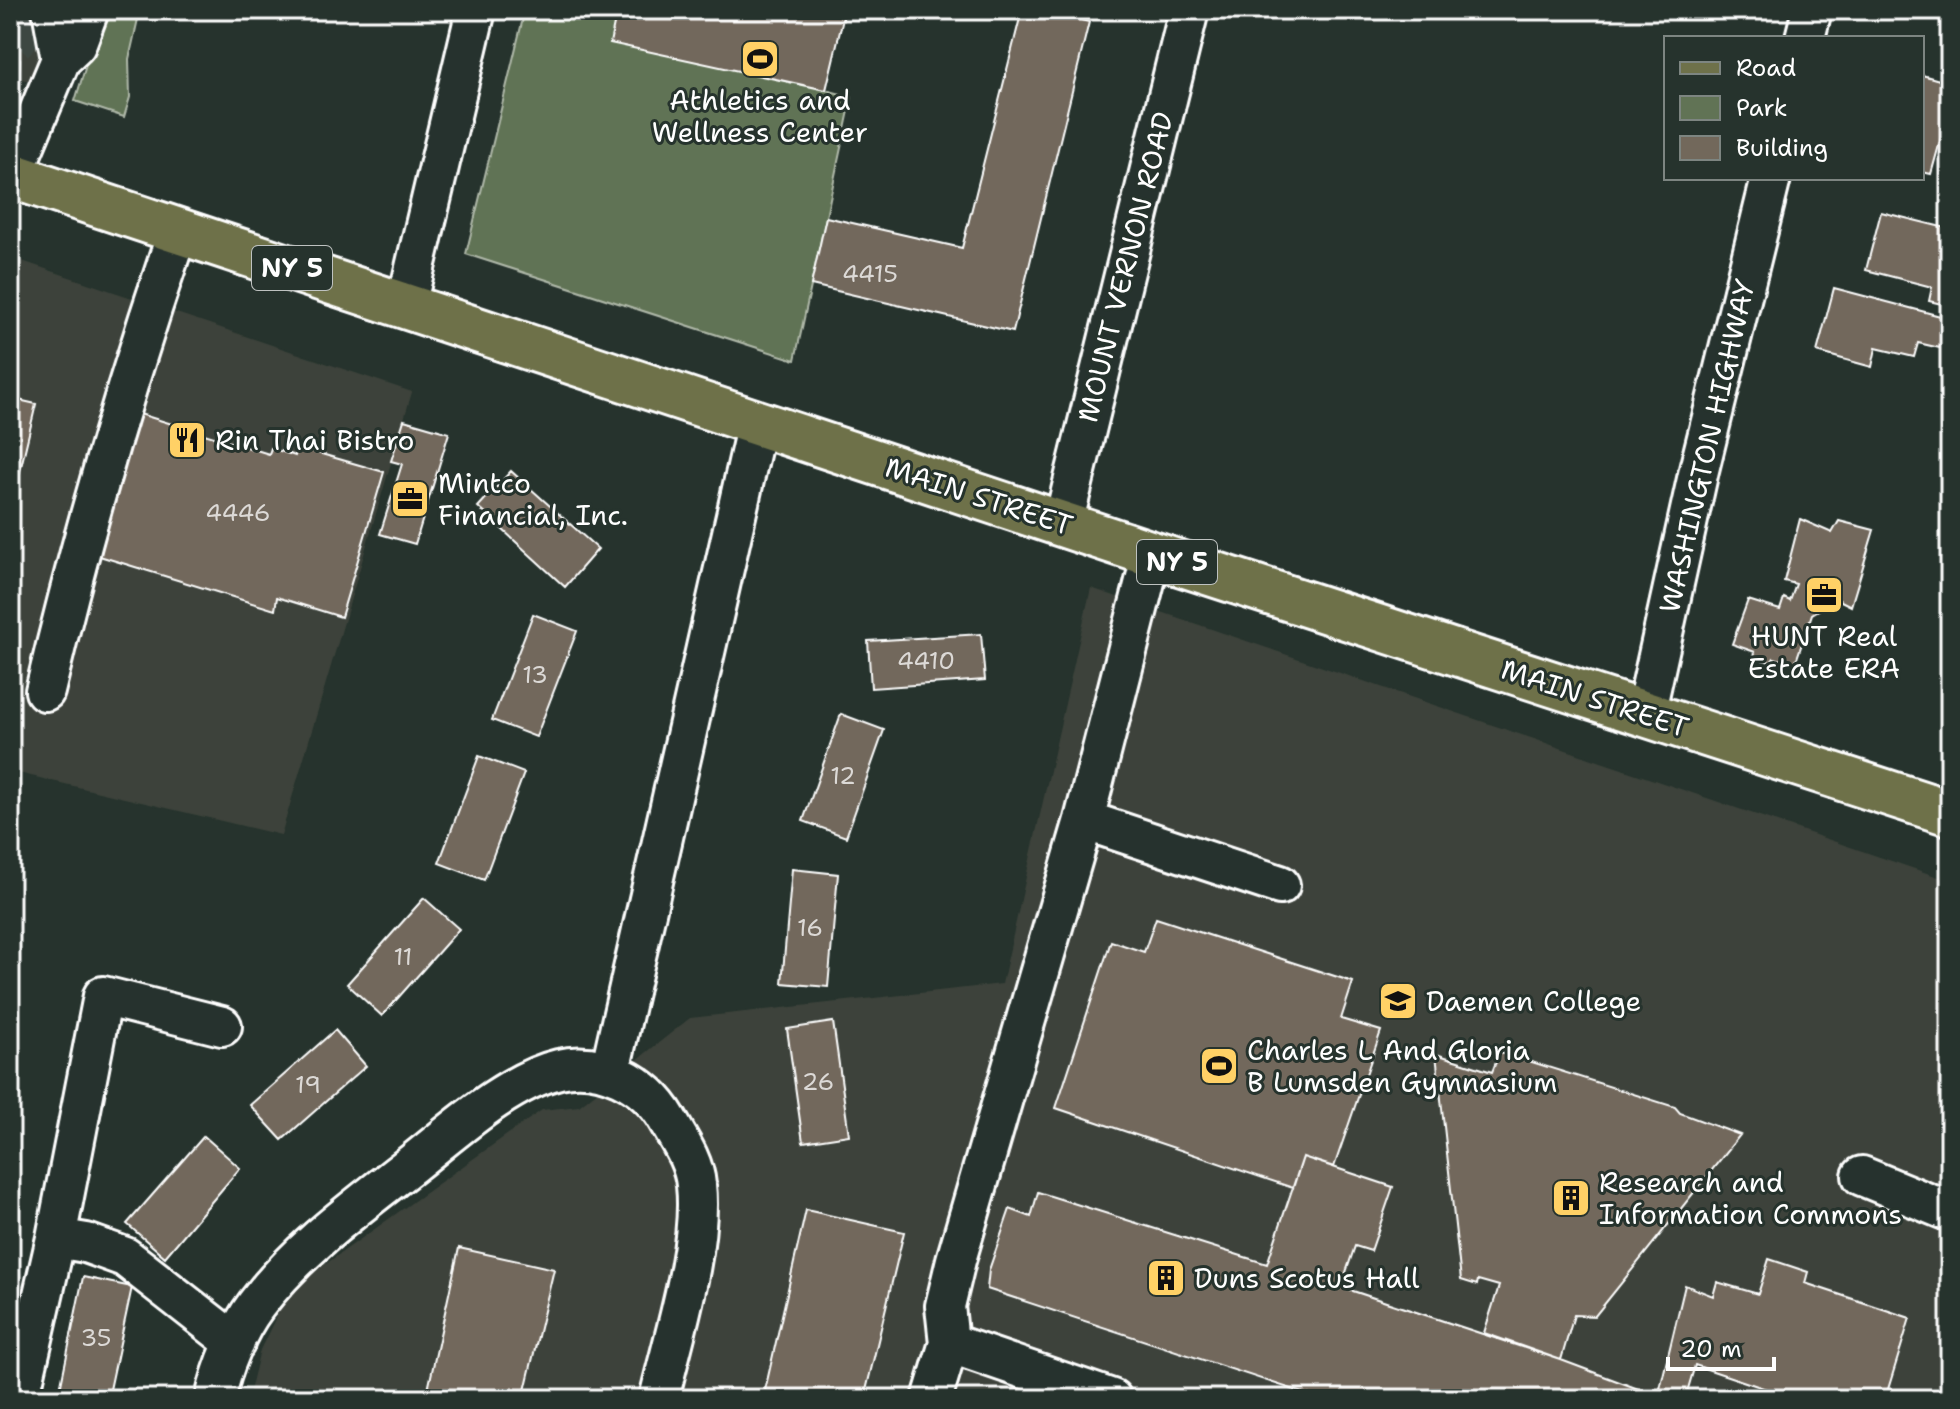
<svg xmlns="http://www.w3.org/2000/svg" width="1960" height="1409" viewBox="0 0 1960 1409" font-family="'Shantell Sans',sans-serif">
<rect width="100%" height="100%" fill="#26332d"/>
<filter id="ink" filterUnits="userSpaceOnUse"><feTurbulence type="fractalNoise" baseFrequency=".0125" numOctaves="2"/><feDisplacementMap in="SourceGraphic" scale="16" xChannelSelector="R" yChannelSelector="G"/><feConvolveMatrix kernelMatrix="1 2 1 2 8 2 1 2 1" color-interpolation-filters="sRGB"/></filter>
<g filter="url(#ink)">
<path fill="#3d433b" d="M10,10H86L67,94L10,75Z
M10,257L412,392L281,835L10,771Z
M1091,588L1950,881V1399H248L260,1350L289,1290L542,1110L579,1106L690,1018L1002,984Z"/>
<path fill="#617355" stroke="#b0b9aa" stroke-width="2" d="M103,10H140L129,59L130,97L124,117L75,101Z
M525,10H618L826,90L852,97L795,360L466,254Z
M10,48L14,49L20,60L18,82L10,79Z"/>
<path fill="#72685b" stroke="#fff" stroke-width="2" d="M617,10H845L826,90L610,43Z
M1022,10H1040L1089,22L1013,332L811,285L826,217L962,248Z
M1922,75L1950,83V106L1931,174L1922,172Z
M1881,212L1950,229V247L1945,268L1950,270V306L1929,301L1932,287L1866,270Z
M1834,288L1948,318L1940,348L1918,343L1914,357L1876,348L1872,367L1817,352Z
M10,398L36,404L10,513Z
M130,411L269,454L271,448L295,456L297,447L384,472L341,617L277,597L275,610L93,554Z
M404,420L449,433L415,544L380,534L402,464L391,461Z
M511,471L598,549L565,587L478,507Z
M1800,519L1832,533L1839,521L1874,530L1851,606L1837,599L1812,614L1795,664L1774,658L1771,662L1762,660L1754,657L1755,652L1732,644L1748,600L1780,610L1784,598L1790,601L1796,584L1784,581Z
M533,614L577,631L536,737L492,720Z
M981,634L985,680L871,688L868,641Z
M841,714L884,730L846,837L803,821Z
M479,756L524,773L484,880L439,863Z
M792,869L838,874L828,987L782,983Z
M424,898L459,929L382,1016L347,984Z
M1156,918L1353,982L1341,1019L1381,1031L1334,1167L1303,1157L1293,1188L1056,1108L1111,941L1144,952Z
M833,1022L849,1135L803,1142L787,1029Z
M335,1030L366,1066L282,1140L250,1105Z
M1500,1052L1675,1107L1680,1113L1740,1135L1595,1316L1574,1315L1561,1360L1484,1333L1499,1286L1478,1280L1477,1285L1461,1280L1436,1054L1492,1072Z
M204,1136L240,1168L165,1257L127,1224Z
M1303,1157L1393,1187L1371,1251L1355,1246L1341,1287L1561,1360L1665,1399H1322L987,1289L989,1270L1010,1209L1031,1217L1038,1192L1267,1264Z
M806,1210L904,1232L864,1399H763Z
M459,1248L554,1269L523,1399H426Z
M1769,1259L1808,1272L1805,1283L1910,1318L1885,1399H1796L1695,1365L1685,1399L1658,1397L1685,1285L1713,1296L1717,1282L1758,1294Z
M83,1277L132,1287L108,1399L60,1389Z"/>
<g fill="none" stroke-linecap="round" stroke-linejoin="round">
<path stroke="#3c4742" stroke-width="38" stroke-dasharray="38 19" stroke-linecap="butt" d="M20,10L32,34L61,59"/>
<defs>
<path id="minor" d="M52,10L61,59
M1805,38L1812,10
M12,176L61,59L76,45L89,10
M406,306L476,10
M1063,524L1189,10
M45,691C82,535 126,382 178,231
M1645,715L1699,470L1771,178
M1084,820L1280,885
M610,1071L757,423
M1862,1176L1950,1212
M56,1238L103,996L222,1026
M949,1343L1112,1399
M24,1378L56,1238L86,1243L125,1257L235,1343
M215,1399C222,1368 237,1330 256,1305C299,1248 357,1207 413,1163C454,1131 508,1081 559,1069C601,1059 646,1083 667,1119C679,1140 694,1161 696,1185C703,1246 673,1338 659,1399
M932,1399L949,1343L945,1306L956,1260L1084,820L1152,554"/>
<path id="major" d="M10,175L1152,554L1950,813"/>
</defs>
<use href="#minor" stroke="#fff" stroke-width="44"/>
<use href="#major" stroke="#fff" stroke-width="50"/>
<use href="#minor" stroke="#26332d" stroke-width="38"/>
<use href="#major" stroke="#6e714a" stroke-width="44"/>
</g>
</g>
<defs>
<symbol id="stadium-square" viewBox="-11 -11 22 22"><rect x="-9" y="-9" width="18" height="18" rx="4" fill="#ffd166" stroke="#26332d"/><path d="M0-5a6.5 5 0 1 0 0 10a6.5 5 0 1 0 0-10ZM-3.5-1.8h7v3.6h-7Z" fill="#111"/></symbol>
<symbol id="restaurant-square" viewBox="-11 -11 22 22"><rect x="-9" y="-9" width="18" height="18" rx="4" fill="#ffd166" stroke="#26332d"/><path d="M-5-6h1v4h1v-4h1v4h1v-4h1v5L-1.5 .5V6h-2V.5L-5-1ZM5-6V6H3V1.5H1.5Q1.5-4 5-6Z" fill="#111"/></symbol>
<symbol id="office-square" viewBox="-11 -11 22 22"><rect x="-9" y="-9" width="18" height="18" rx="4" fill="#ffd166" stroke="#26332d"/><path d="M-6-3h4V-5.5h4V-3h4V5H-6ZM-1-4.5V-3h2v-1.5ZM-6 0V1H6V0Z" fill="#111"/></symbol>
<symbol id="university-square" viewBox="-11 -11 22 22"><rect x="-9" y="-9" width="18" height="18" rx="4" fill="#ffd166" stroke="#26332d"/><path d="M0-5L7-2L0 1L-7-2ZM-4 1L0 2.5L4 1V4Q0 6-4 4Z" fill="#111"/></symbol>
<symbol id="building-square" viewBox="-11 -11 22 22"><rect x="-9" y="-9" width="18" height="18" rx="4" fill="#ffd166" stroke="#26332d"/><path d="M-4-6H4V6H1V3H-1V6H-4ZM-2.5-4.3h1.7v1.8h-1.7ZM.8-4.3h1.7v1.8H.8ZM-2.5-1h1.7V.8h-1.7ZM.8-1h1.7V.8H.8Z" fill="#111"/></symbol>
</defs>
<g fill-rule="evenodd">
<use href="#stadium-square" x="738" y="37" width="44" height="44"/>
<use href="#restaurant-square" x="165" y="418" width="44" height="44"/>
<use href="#office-square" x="388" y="477" width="44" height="44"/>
<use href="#office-square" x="1802" y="573" width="44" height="44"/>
<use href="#university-square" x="1376" y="979" width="44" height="44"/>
<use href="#stadium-square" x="1197" y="1044" width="44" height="44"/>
<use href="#building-square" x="1549" y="1176" width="44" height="44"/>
<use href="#building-square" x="1144" y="1256" width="44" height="44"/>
</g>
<g text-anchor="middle" stroke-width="6" stroke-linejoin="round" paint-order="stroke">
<g font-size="24" fill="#dcd9d6">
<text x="870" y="282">4415</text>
<text x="238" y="521">4446</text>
<text x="926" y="669">4410</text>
<text x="535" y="683">13</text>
<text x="843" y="784">12</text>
<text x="810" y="936">16</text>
<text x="403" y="965">11</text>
<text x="818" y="1090">26</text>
<text x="308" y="1093">19</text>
<text x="96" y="1346">35</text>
</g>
<g fill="#26332d" stroke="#bec2c0" stroke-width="2">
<rect x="252" y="246" width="80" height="44" rx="6"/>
<rect x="1137" y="540" width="80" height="44" rx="6"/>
</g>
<g font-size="26" font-weight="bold" fill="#fff">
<text x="292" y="277">NY 5</text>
<text x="1177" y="571">NY 5</text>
</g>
<g font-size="28" fill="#fff" stroke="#26332d" text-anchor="start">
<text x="760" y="110" text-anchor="middle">Athletics and<tspan x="760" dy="32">Wellness Center</tspan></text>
<text x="215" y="450">Rin Thai Bistro</text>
<text x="438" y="493">Mintco<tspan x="438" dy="32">Financial, Inc.</tspan></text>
<text x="1824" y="646" text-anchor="middle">HUNT Real<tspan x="1824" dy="32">Estate ERA</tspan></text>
<text x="1426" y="1011">Daemen College</text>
<text x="1247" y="1060">Charles L And Gloria<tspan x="1247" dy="32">B Lumsden Gymnasium</tspan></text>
<text x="1599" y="1192">Research and<tspan x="1599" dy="32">Information Commons</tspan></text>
<text x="1194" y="1288">Duns Scotus Hall</text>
</g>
<g font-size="28" fill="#fff" stroke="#26332d">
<text transform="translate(1125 267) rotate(-76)" y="10">MOUNT VERNON ROAD</text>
<text transform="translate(1707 446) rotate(-77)" y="10">WASHINGTON HIGHWAY</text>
<text transform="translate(979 496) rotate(18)" y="10">MAIN STREET</text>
<text transform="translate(1595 698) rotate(18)" y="10">MAIN STREET</text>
</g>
</g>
<rect width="1960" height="1409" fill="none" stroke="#26332d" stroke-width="40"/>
<rect x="20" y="20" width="1920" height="1369" fill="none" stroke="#fff" stroke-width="3" filter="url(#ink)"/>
<rect x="1664" y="36" width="260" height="144" fill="#26332d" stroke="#7d8581" stroke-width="2"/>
<rect x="1680" y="62" width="40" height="12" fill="#6e714a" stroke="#7d8581" stroke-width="2"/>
<text x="1736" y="76" font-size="24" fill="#ffffff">Road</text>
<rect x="1680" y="96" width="40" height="24" fill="#617355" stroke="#7d8581" stroke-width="2"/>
<text x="1736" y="116" font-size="24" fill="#ffffff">Park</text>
<rect x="1680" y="136" width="40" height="24" fill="#72685b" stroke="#7d8581" stroke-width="2"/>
<text x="1736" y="156" font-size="24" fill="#ffffff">Building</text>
<path d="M1668 1357v12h106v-12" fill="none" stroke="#ffffff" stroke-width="4"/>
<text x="1680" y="1357" font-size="24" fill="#ffffff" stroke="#26332d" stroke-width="6" paint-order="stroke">20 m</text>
</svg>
